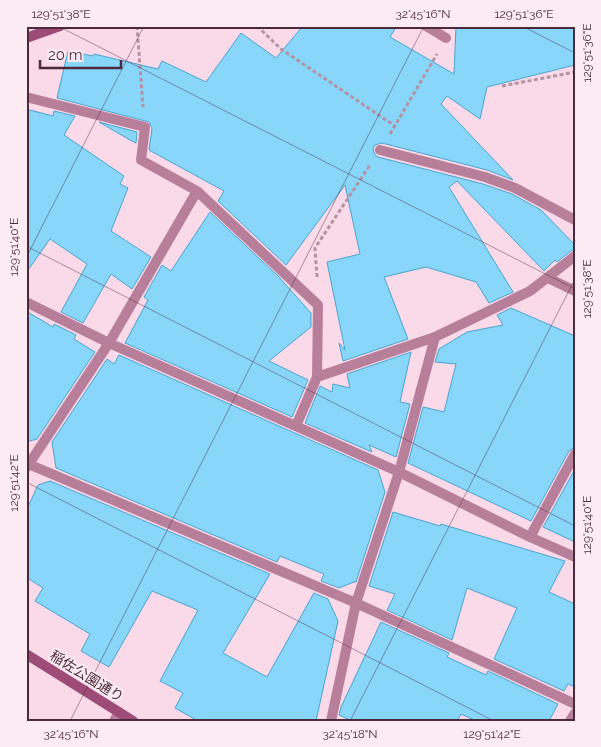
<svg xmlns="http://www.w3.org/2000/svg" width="601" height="747" viewBox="0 0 601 747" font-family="Raleway,'Noto Sans JP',sans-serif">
<rect width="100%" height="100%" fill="#fad9e8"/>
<path fill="#89d6fb" stroke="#49a5cc" d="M303,26H397L390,37L454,74L456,26H575V65L487,87L480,119L447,96L441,104L513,180L487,170L382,143L375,145L373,149L375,155L378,157L483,184L512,194L541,210L575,245V249L571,251L557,262L555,260L544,271L457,181L449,187L513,292L489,303L476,282L426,267L384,277L408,339L343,361L339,343L345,350L327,262L360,254L345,185L286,265L218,201L224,191L149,150L152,128L149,122L57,98L68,51L93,56L94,54L158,69L162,61L206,82L241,33L276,58Z
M26,109L53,116L54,111L75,116L64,135L124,176L120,184L128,188L111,231L151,257L132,289L111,274L83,323L61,312L87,264L50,239L26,273Z
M99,122L137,132L136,143L130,140Z
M210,212L278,276L311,313V327L269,361L308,380L292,417L125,343L148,300L144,297L162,265L171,271Z
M511,308L575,336V447L569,451L531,521L408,463L423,407L444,412L456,364L435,362L439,349L467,332L503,325L497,315Z
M26,311L53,327L54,324L76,335L74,339L95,352L37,439L26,442Z
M411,352L400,402L410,404L396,457L369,445L372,452L305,423L320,386L332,392L333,384L350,388L347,374Z
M119,355L378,470L385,492L356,582H354L339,588L321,581L324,574L280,556L277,562L56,468L52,442L107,359L114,364Z
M575,469V542L543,527Z
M50,481L270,574L223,653L267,677L314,593L328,599L338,621L316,721H198L175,708L183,693L160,681L198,610L152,591L109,667L81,651L90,634L35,601L43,588L26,577V511L38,485Z
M393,512L440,526L441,524L565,561L549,592L575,604V687L568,684L564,691L494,659L517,608L467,588L452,640L387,610L395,594L369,586Z
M381,622L449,653L447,657L486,675L488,671L558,704L549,721H476L461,714L457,721H352L339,715L341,707Z"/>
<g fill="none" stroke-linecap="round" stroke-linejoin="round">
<path stroke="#b493a3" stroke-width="3" stroke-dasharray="4 2.5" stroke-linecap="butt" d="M137,26L143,107
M257,26L281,49L395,126
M502,86L575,72
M390,134L437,54
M317,277L315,248L370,165"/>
<path stroke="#b87f9a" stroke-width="10" d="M426,26L446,38
M26,97L145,127L141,160L197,191L318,305L317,377L296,426
M380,150L485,177L515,188L575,220
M548,278L575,291
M26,302L109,343L399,472L530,537L575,557
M317,377L435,337L530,291L575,256
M26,463L356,603L575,704
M27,467L109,343L197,191
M530,537L575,454
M114,721L119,712
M331,721L356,603L399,472L435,337
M570,721L575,713"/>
<path stroke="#9d4c77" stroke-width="10" d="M26,38L60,26
M26,654L133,721"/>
</g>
<path fill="none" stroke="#4b2b3b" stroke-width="1" stroke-opacity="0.45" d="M58,26L575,289M522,26L575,53M26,246L575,526M26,258L144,26M26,482L494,721M26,718L31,721M70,721L424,26M350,721L575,279"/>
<g text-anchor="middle" stroke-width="4" stroke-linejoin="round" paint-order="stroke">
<g font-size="14" fill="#4b2b3b" stroke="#fcebf3">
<text transform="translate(87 676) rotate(32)" y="5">稲佐公園通り</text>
</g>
</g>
<rect width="601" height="747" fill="none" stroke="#fcebf3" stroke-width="55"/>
<path d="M40 60v8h81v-8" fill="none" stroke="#4b2b3b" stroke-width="2.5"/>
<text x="48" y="60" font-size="15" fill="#4b2b3b" stroke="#fcebf3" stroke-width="4" paint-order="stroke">20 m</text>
<rect x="28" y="28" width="546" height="692" fill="none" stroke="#4b2b3b" stroke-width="2"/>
<g font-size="12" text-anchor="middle" fill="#4b2b3b">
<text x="61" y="18">129°51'38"E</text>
<text x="423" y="18">32°45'16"N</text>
<text x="524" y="18">129°51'36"E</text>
<text transform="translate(587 53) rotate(-90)" y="4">129°51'36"E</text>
<text transform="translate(14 247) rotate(-90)" y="4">129°51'40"E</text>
<text transform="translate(587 289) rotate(-90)" y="4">129°51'38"E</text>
<text transform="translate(14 483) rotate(-90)" y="4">129°51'42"E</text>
<text transform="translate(587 525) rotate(-90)" y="4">129°51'40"E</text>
<text x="71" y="738">32°45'16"N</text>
<text x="350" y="738">32°45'18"N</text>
<text x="492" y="738">129°51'42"E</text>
</g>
</svg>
